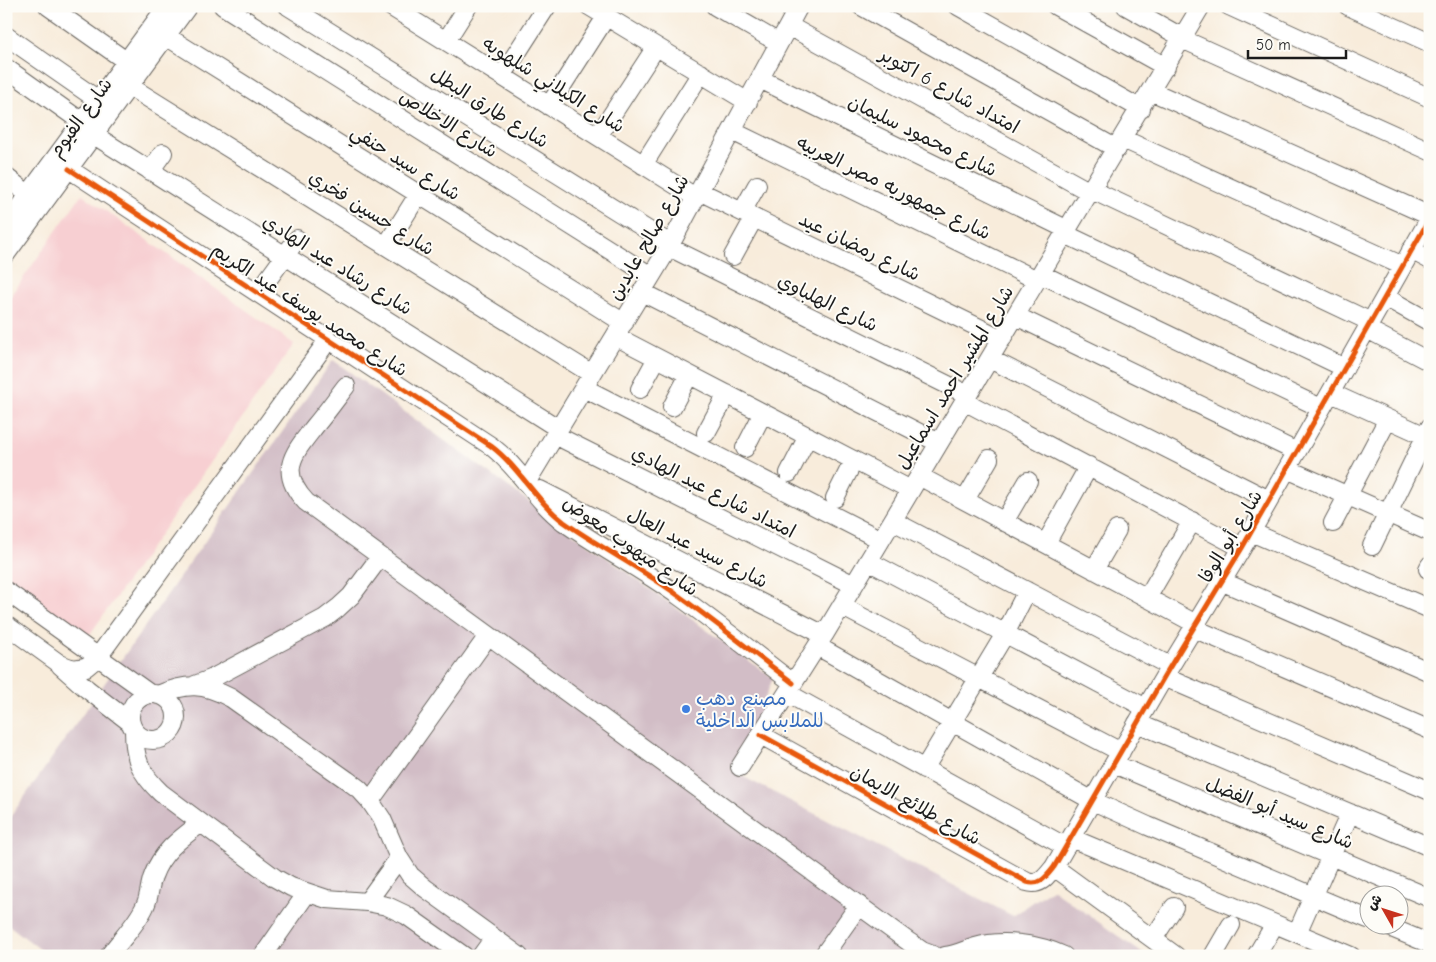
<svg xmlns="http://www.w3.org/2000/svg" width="1436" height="962" viewBox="0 0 1436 962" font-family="'Comic Neue','Playpen Sans Arabic',sans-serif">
<rect width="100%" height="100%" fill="#fdfcf7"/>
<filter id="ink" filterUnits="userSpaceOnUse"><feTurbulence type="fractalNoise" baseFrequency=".02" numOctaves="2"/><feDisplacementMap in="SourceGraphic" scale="10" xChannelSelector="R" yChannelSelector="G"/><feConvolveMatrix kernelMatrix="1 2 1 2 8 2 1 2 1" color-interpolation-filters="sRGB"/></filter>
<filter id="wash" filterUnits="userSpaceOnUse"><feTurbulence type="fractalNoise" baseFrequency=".0096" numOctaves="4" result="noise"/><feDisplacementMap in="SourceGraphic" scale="20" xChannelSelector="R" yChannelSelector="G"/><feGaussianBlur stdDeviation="1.12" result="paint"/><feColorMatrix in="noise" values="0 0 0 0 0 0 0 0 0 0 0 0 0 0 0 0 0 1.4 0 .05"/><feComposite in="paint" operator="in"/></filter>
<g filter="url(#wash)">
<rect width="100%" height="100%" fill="#f8ecdb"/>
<path fill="#f7cfd2" d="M82,194L294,344L88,637L6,579V303Z"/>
<path fill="#d2bdc6" d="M333,360L773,678L736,773L1013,916L1052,889L1146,956H36L41,950L6,923V823Z"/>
</g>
<g filter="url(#ink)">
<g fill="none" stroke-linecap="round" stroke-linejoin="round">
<defs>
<path id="minor" d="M48,6L126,61
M223,6L651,276
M288,6L670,244
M390,6L695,197
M589,6L748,102
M715,6L779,43
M861,6L1117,149
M958,6L1141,109
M1056,6L1166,67
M1126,6L1183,38
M1229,6L1430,98
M1348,6L1430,43
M789,26L1090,192
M6,36L98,100
M166,36L624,323
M1182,39L1430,151
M446,41L468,6
M6,68L82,122
M502,76L547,6
M760,79L1068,230
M129,86L592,374
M1151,91L1430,216
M549,106L606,17
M732,131L1037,280
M94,135L559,429
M598,136L656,47
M1123,139L1403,266
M643,165L701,73
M69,169L491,446C519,467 535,500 564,522C601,548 642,569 679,596C718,624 755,654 793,683
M150,171L163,153
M6,177L29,195
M1092,190L1371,322
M699,191L1002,339
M742,212L757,185
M6,225L167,6
M1065,234L1345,368
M386,246L418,195
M669,247L968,395
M1411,250L1430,260
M6,254L188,6
M733,256L754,218
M1041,274L1321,408
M642,292L939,443
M258,293L297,239
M1385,297L1430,322
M1016,316L1297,452
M1367,329L1430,362
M615,336L911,490
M990,359L1269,500
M346,386C336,399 326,413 315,426C294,453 277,471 306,502L909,942L922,951L935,956
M584,388L881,540
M640,389L657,358
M1331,393L1430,438
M964,401L1242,548
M672,407L689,375
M706,433L727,394
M555,435L854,585
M745,448L763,413
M1287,469L1430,532
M789,473L808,436
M919,476L1196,624
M526,483L669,247L799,6
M540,490L824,635
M835,498L854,460
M965,500L989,459
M893,521L1170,666
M1004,522L1028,481
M1333,523L1388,419
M1251,532L1430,609
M1046,543L1089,466
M1372,546L1430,427
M868,561L1146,708
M1428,569L1430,565
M1094,570L1117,530
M1221,581L1430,672
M6,591L150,694
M1147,598L1192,521
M841,606L1121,752
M6,625L60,664L73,669L86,667L98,657L329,339
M1193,628L1430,730
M817,646L1093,801L1148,826L1368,919
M60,665L87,689L131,723
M1164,677L1430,791
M195,685L211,679L325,618L338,608L351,596L380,557
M787,693L1066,847
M130 717a23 23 0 1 1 46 0a23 23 0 1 1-46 0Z
M158,695C187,683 203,683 231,698L347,780L359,789L370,801L382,819L399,858L410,875L425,888L519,956
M1137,723L1430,847
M134,730C134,759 140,773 161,793L275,878L291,887L327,899L367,902L387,906L406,915L464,956
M761,735L1027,882C1040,886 1046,877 1054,867L1168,670L1242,548L1430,218
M1114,764L1430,898
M740,767L824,635L1201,6
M924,769L1005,634L1027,591
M370,801L488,636
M1071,838L1351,956
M1054,867L1176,956
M367,902L399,858
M1382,924L1430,944
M1297,933L1350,813
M1153,939L1174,907
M109,956C121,939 137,924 145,906C150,896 149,886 153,876C162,851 181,838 201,823
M263,956L307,893
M481,956L494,938
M823,956L859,905
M945,956C956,955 965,950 975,947C1003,939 1038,944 1064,956
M1213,956L1231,925
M1256,956L1275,924"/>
</defs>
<use href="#minor" stroke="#69655f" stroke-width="20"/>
<use href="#minor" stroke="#fff" stroke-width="18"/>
<defs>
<path id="cycleway" d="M69,169L491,446C519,467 535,500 564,522C601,548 642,569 679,596C718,624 755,654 793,683
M761,735L1027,882C1040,886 1046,877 1054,867L1168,670L1242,548L1430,218"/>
</defs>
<use href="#cycleway" stroke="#fdfcf7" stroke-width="8"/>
<use href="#cycleway" stroke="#e8590c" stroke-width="5"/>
</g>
</g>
<circle fill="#3f7fe0" stroke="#fdfcf7" stroke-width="2" cx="686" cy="709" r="5"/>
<g text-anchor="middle" stroke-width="4" stroke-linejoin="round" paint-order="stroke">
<g font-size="19" fill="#1c1c1c" stroke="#fdfcf7">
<text transform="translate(554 84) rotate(32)" y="7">شارع الكيلاني شلهوبه</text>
<text transform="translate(950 90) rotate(29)" y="7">امتداد شارع 6 اكتوبر</text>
<text transform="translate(490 107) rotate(32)" y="7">شارع طارق البطل</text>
<text transform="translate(80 117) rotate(-54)" y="7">شارع الفيوم</text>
<text transform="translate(449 123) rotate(32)" y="7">شارع الاخلاص</text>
<text transform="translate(923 135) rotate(26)" y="7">شارع محمود سليمان</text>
<text transform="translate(406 162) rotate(32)" y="7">شارع سيد حنفي</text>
<text transform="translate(894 187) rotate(26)" y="7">شارع جمهوريه مصر العربيه</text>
<text transform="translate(372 212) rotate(32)" y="7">شارع حسين فخري</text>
<text transform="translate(648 237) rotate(-60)" y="7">شارع صالح عابدين</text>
<text transform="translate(860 246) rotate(26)" y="7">شارع رمضان عيد</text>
<text transform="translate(338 264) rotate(32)" y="7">شارع رشاد عبد الهادي</text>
<text transform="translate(828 302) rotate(26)" y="7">شارع الهلباوي</text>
<text transform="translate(310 309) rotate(33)" y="7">شارع محمد يوسف عبد الكريم</text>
<text transform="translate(954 377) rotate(-59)" y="7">شارع المشير احمد اسماعيل</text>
<text transform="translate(714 491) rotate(27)" y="7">امتداد شارع عبد الهادي</text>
<text transform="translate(1230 536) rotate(-59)" y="7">شارع أبو الوفا</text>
<text transform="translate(631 545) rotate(35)" y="7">شارع ميهوب معوض</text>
<text transform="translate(698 547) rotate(27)" y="7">شارع سيد عبد العال</text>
<text transform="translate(916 804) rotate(29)" y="7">شارع طلائع الايمان</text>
<text transform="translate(1280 812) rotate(23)" y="7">شارع سيد أبو الفضل</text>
</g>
<g font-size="19" fill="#366cbe" stroke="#fdfcf7" text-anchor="start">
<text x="696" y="705">مصنع دهب<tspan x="696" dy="22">للملابس الداخلية</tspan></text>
</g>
</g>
<rect width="1436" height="962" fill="none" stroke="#fdfcf7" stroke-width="25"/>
<g transform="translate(1384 910) rotate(309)"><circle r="24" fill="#fdfcf7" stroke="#a3a29f"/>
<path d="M0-4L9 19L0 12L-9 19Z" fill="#c8321e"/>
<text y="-8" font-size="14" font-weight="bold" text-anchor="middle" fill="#1c1c1c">ش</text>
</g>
<path d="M1248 50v8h98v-8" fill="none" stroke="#1c1c1c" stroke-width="2.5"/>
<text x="1256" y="50" font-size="15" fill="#1c1c1c" stroke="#fdfcf7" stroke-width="4" paint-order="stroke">50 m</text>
</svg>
